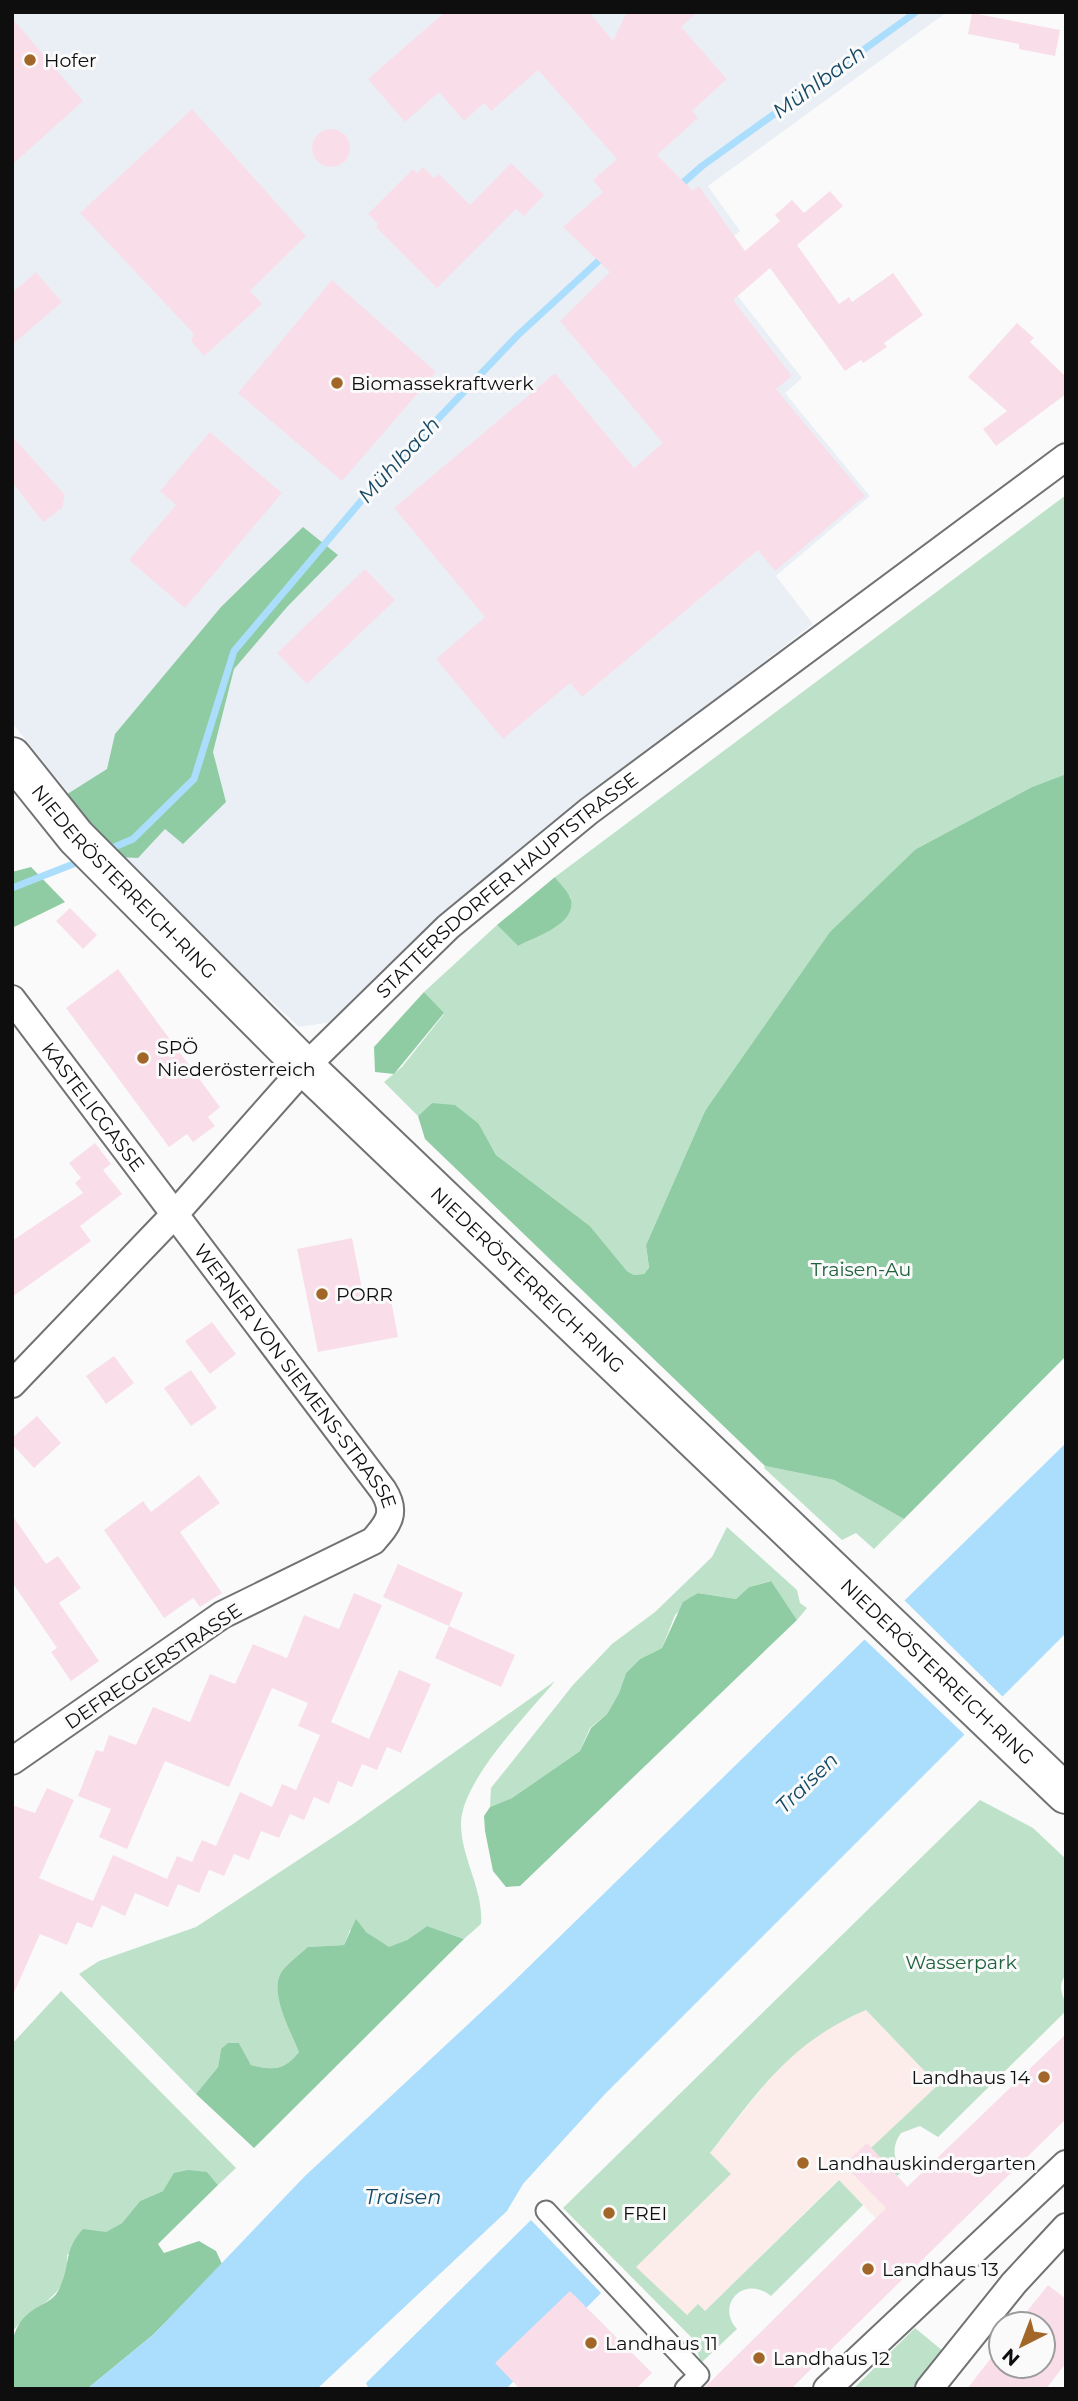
<svg xmlns="http://www.w3.org/2000/svg" width="1078" height="2401" viewBox="0 0 1078 2401" font-family="Montserrat,sans-serif">
<rect width="100%" height="100%" fill="#fafafb"/>
<path fill="#eaeff6" d="M12,12H947L708,186L740,231L707,257L802,378L785,393L870,496L776,576L813,624L523,847L332,1022L299,1027L169,906L120,856L12,723Z"/>
<path fill="#fcecea" d="M866,2010L938,2085L872,2148L907,2186L876,2218L838,2180L705,2311L687,2315L635,2268L730,2174L710,2153L784,2061L833,2025Z"/>
<path fill="#bee2c9" d="M1066,495V774L1032,787L916,849L705,1111L646,1245L649,1269L644,1274L634,1275L627,1271L590,1226L496,1155L479,1124L432,1103L418,1116L384,1082L402,1067L444,1014L424,992L497,925L518,946L571,898L555,877Z
M765,1466L834,1480L904,1519L874,1549L856,1533L842,1540L764,1468Z
M727,1527L797,1590L800,1603L807,1608L797,1620L770,1581L749,1587L736,1599L698,1593L675,1615L662,1648L640,1659L626,1673L619,1693L607,1714L590,1728L580,1751L512,1798L490,1807L491,1788L573,1685L612,1644L655,1612L712,1557Z
M555,1681C528,1714 461,1781 461,1824C461,1858 484,1890 481,1924L464,1939L427,1926L407,1940L389,1948L366,1932L350,1930L344,1945L308,1947L299,2052C285,2070 273,2071 251,2065L239,2043L221,2049L218,2067L196,2094L79,1974L99,1961L196,1927L353,1824Z
M980,1800L1033,1828L1066,1859V1974C1055,1990 1066,1996 1066,2011L938,2137L920,2126L901,2133C892,2146 892,2158 903,2170L897,2176L871,2148L938,2085L866,2010C789,2043 760,2090 710,2153L731,2174L636,2267L687,2315L698,2304L705,2311L839,2180L863,2205L771,2296C744,2274 715,2305 737,2329L701,2363L693,2339L563,2208Z
M61,1991L236,2168L218,2185L207,2172L140,2201L122,2223L67,2255C70,2299 36,2302 12,2332V2044Z
M915,2328L943,2351L914,2389H853Z"/>
<path fill="#8fcca3" d="M303,527L338,555L287,607L234,669L213,752L226,802L183,844L165,829L138,858L117,857L61,798L107,769L115,734L221,607Z
M1066,774V1356L904,1519L834,1480L765,1466L425,1139L418,1116L432,1103L455,1105L479,1124L496,1155L590,1226L627,1271L634,1275L644,1274L649,1268L646,1245L705,1111L830,932L916,849L1032,787Z
M31,867L65,902L12,928V872Z
M555,877C560,884 569,892 571,900C576,925 534,937 518,946L497,925Z
M424,992L444,1013L394,1074L375,1072L374,1047Z
M771,1581L797,1620L520,1886L506,1887L493,1871L485,1831L484,1816L490,1807L512,1798L580,1751L591,1728L607,1714L619,1693L626,1673L640,1659L662,1648L683,1602L698,1593L736,1599L749,1587Z
M356,1919L366,1932L389,1947L407,1940L427,1926L464,1939L254,2148L196,2094L218,2067L221,2049L228,2043H239L251,2065C273,2071 285,2070 299,2052C291,2031 267,1990 283,1970C290,1962 300,1954 308,1947L344,1945Z
M188,2170L207,2172L218,2185L158,2244L164,2253L199,2241L216,2251L222,2264L154,2334L87,2389H12C12,2359 5,2329 33,2310C40,2305 54,2300 58,2291C72,2265 62,2252 83,2229L106,2232L122,2223L140,2201L163,2191L174,2173Z"/>
<path fill="#aadefc" d="M1066,1443V1633L605,2094L523,2184L507,2211L317,2389H87L154,2334L304,2177L506,1989Z
M531,2220L601,2293L506,2389H369L366,2383Z"/>
<path fill="#fafafb" d="M902,1598L1005,1699L967,1737L862,1637Z"/>
<g fill="none" stroke-linecap="round" stroke-linejoin="round">
<path stroke="#aadefc" stroke-width="7" d="M677,188L702,166L916,12
M105,851L133,839L194,779L234,651L373,487L518,335L604,256
M12,888L81,861"/>
</g>
<path fill="#f9dee9" d="M445,12H589L613,41L627,12H698L681,27L727,79L692,111L698,118L657,155L693,191L699,186L745,251L780,221L775,215L792,200L804,213L830,191L843,206L797,245L839,304L849,297L852,302L893,273L923,315L884,343L887,347L863,363L861,360L845,371L770,268L733,300L792,376L776,389L865,496L775,571L758,550L582,697L570,683L503,739L436,659L485,617L394,508L555,373L634,468L663,443L560,321L610,272L563,227L603,192L593,180L617,159L538,70L491,111L484,103L464,121L439,92L405,122L368,79Z
M972,13L1060,30L1055,56L1019,49V44L968,34Z
M12,18L83,101L12,165Z
M192,109L306,236L250,291L262,304L204,356L191,341L194,334L80,213Z
M312 148a19 19 0 1 1 38 0a19 19 0 1 1-38 0Z
M511,163L544,195L524,216L516,209L437,288L376,227L378,224L368,214L413,169L417,173L423,167L434,178L439,174L470,205Z
M36,272L62,302L12,345V293Z
M332,280L436,372L342,481L238,393Z
M1017,323L1034,338L1030,342L1066,377V394L996,446L983,429L1007,411L968,377Z
M210,432L282,493L185,608L129,560L176,505L160,491Z
M12,436L65,495L62,508L43,522L12,482Z
M365,569L395,600L307,684L277,653Z
M70,908L97,935L83,949L56,921Z
M118,969L220,1107L208,1117L215,1126L193,1142L187,1134L169,1147L66,1008Z
M95,1143L111,1164L103,1170L122,1194L80,1226L91,1241L12,1297V1241L83,1193L75,1183L81,1178L69,1163Z
M352,1238L363,1294L389,1289L398,1337L318,1352L297,1249Z
M212,1322L236,1354L210,1374L185,1341Z
M114,1356L134,1383L106,1404L86,1376Z
M191,1370L217,1408L191,1426L164,1388Z
M37,1416L61,1443L34,1468L12,1444V1438Z
M199,1475L220,1503L180,1532L222,1593L200,1607L193,1598L164,1618L104,1530L143,1501L151,1512Z
M12,1515L46,1564L58,1556L81,1588L59,1603L99,1661L71,1681L51,1652L57,1648L12,1582Z
M398,1564L463,1593L449,1626L383,1597Z
M354,1593L382,1605L331,1722L369,1739L399,1670L431,1684L401,1753L387,1747L377,1770L362,1764L352,1787L338,1781L329,1804L314,1797L304,1820L290,1814L279,1838L261,1831L249,1860L234,1854L224,1876L209,1870L199,1893L178,1884L168,1907L135,1893L125,1916L102,1905L92,1928L77,1922L67,1945L40,1934L12,1997V1805L35,1813L47,1788L74,1800L39,1878L93,1901L113,1855L167,1879L177,1856L192,1862L202,1840L216,1846L240,1792L272,1807L282,1784L296,1790L320,1735L298,1726L308,1703L272,1688L229,1787L165,1761L127,1849L99,1837L111,1809L78,1796L96,1750L103,1752L109,1735L136,1745L153,1707L190,1722L210,1674L235,1684L253,1644L287,1658L304,1615L339,1629Z
M449,1626L515,1655L501,1687L435,1658Z
M1066,2034V2119L804,2376L791,2389H703L886,2208L844,2165L867,2143L907,2187Z
M1048,2285L1066,2299V2363L1046,2389H967L1001,2345V2366H1043V2324H1017Z
M570,2291L652,2373L636,2389H520L495,2363Z"/>
<g fill="none" stroke-linecap="round" stroke-linejoin="round">
<defs>
<path id="pedestrian" d="M546,2211L699,2375L685,2389"/>
<g id="minor">
<path id="s1" d="M12,999L383,1490C397,1512 389,1523 373,1541L222,1615L12,1761"/>
<path id="s2" d="M12,1384L175,1214L305,1067L448,927L589,811L1066,457"/>
<path d="M827,2389L1066,2164"/>
<path d="M929,2389L1014,2283L1066,2227"/>
</g>
<g id="primary">
<path id="s3" d="M12,757L76,837L305,1067L1066,1794"/>
</g>
</defs>
<use href="#pedestrian" stroke="#717273" stroke-width="23"/>
<use href="#minor" stroke="#717273" stroke-width="30"/>
<use href="#primary" stroke="#717273" stroke-width="42"/>
<use href="#pedestrian" stroke="#fff" stroke-width="19"/>
<use href="#minor" stroke="#fff" stroke-width="26"/>
<use href="#primary" stroke="#fff" stroke-width="38"/>
</g>
<g fill="#a26728" stroke="#fafafb" stroke-width="2.5">
<circle cx="30" cy="60" r="7"/>
<circle cx="337" cy="383" r="7"/>
<circle cx="143" cy="1058" r="7"/>
<circle cx="322" cy="1294" r="7"/>
<circle cx="1044" cy="2077" r="7"/>
<circle cx="803" cy="2163" r="7"/>
<circle cx="609" cy="2213" r="7"/>
<circle cx="868" cy="2269" r="7"/>
<circle cx="591" cy="2343" r="7"/>
<circle cx="759" cy="2358" r="7"/>
</g>
<g text-anchor="middle" stroke-width="6" stroke-linejoin="round" paint-order="stroke">
<g font-size="19" fill="#0e0e0f" stroke="#fafafb" text-anchor="start">
<text x="44" y="67">Hofer</text>
<text x="351" y="390">Biomassekraftwerk</text>
<text x="157" y="1054">SPÖ<tspan x="157" dy="22">Niederösterreich</tspan></text>
<text x="336" y="1301">PORR</text>
<text x="1030" y="2084" text-anchor="end">Landhaus 14</text>
<text x="817" y="2170">Landhauskindergarten</text>
<text x="623" y="2220">FREI</text>
<text x="882" y="2276">Landhaus 13</text>
<text x="605" y="2350">Landhaus 11</text>
<text x="773" y="2365">Landhaus 12</text>
</g>
<g font-size="19" fill="#0e0e0f" stroke="#fafafb">
<text dy="7" stroke="none"><textPath href="#s3" startOffset="168">NIEDERÖSTERREICH-RING</textPath></text>
<text dy="7" stroke="none"><textPath href="#s2" startOffset="704">STATTERSDORFER HAUPTSTRASSE</textPath></text>
<text dy="7" stroke="none"><textPath href="#s1" startOffset="135">KASTELICGASSE</textPath></text>
<text dy="7" stroke="none"><textPath href="#s3" startOffset="735">NIEDERÖSTERREICH-RING</textPath></text>
<text dy="7" stroke="none"><textPath href="#s1" startOffset="472">WERNER VON SIEMENS-STRASSE</textPath></text>
<text transform="translate(153 1666) rotate(-34)" y="7">DEFREGGERSTRASSE</text>
<text dy="7" stroke="none"><textPath href="#s3" startOffset="1302">NIEDERÖSTERREICH-RING</textPath></text>
</g>
<g font-size="19" fill="#20623c" stroke="#fafafb">
<text x="861" y="1276">Traisen-Au</text>
<text x="961" y="1969">Wasserpark</text>
</g>
<g font-size="21" font-style="italic" fill="#154963" stroke="#fafafb">
<text transform="translate(819 82) rotate(-36)" y="7">Mühlbach</text>
<text transform="translate(399 460) rotate(-47)" y="7">Mühlbach</text>
<text transform="translate(807 1783) rotate(-44)" y="7">Traisen</text>
<text x="403" y="2204">Traisen</text>
</g>
</g>
<rect width="1078" height="2401" fill="none" stroke="#0e0e0f" stroke-width="28"/>
<g transform="translate(1022 2345) rotate(222)"><circle r="33" fill="#fafafb" stroke="#9c9c9d" stroke-width="2"/>
<path d="M0-5L12 26L0 18L-12 26Z" fill="#a26728"/>
<text y="-10" font-size="19" font-weight="bold" text-anchor="middle" fill="#0e0e0f">N</text>
</g>
</svg>
